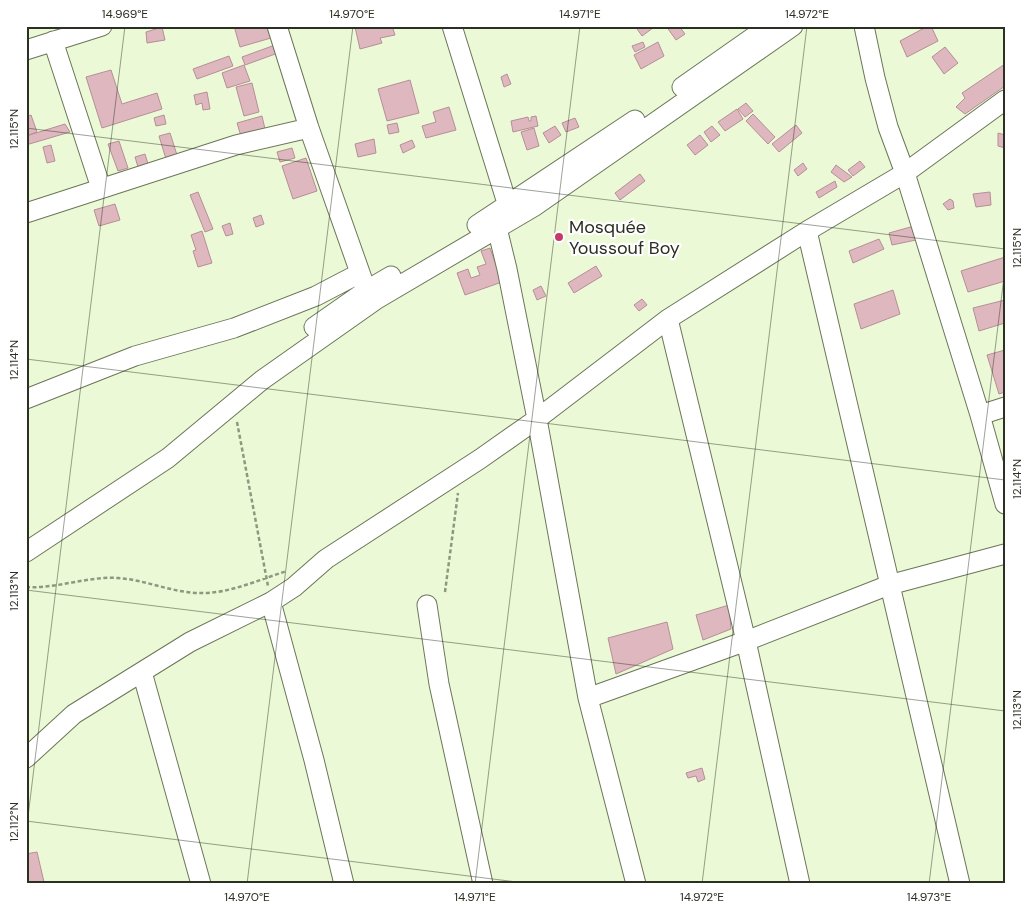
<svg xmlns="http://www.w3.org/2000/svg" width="1031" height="910" viewBox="0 0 1031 910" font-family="'DM Sans',sans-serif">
<rect width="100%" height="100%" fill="#ebf9d6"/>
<path fill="#dfb7bf" stroke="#b58f97" d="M234,26H267L271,38L240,47Z
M358,26H375L376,28L392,26L395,35L380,38L382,43L360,49L355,27Z
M635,26H652L653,28L642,36Z
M666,26H679L685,34L676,40Z
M928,26H931L938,41L907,57L900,41Z
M162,27L165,40L147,43L146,32Z
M643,42L645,47L635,52L632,46Z
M658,42L664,56L641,69L634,55Z
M275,45L278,53L245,65L242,57Z
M945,47L958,63L944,74L932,57Z
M229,56L233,66L197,79L193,69Z
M1005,64V86L965,114L956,107L965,98L962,93Z
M244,65L250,81L227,88L222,73Z
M111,70L122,104L157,93L162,109L102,128L86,77Z
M507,74L511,84L504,87L501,77Z
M410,80L419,113L387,121L378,89Z
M252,83L259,112L244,116L236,87Z
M207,92L210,109L203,110L202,103L196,105L194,95Z
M746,103L753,111L745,117L738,109Z
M449,107L456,130L426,138L422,126L436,122L433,112Z
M737,109L743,119L725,131L718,122Z
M753,114L775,137L768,144L746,121Z
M31,115L37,132L26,136V117Z
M164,115L166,124L156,126L154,118Z
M262,116L265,129L241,136L237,123Z
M536,116L538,126L513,132L511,121L528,117L529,121H531V117Z
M575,118L579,127L566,132L562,123Z
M397,123L399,132L389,134L387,125Z
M65,124L70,132L26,145V136Z
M796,125L802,133L779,152L772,144Z
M555,126L561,135L549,143L543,133Z
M712,126L720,135L711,142L704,132Z
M534,128L539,146L527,150L521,132Z
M170,133L177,155L166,159L159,136Z
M998,133L1005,135V148L998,146Z
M700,135L708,145L695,155L687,145Z
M374,139L376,153L358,157L355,144Z
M412,140L415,147L403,153L400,145Z
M119,141L128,168L118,171L108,144Z
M51,145L55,161L47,163L43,147Z
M292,148L295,158L280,162L277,152Z
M145,154L148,164L138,167L135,157Z
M306,158L317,191L293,199L282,166Z
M860,161L865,167L853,176L848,170Z
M803,163L807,169L798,176L794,170Z
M836,165L852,177L844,182L831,172Z
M640,174L645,181L620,200L615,193Z
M835,181L837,187L819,198L816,192Z
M198,192L213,229L205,232L190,195Z
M990,192L991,205L976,207L973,194Z
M950,199L953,201L954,208L948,210L943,204Z
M115,204L120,220L99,226L94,210Z
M261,215L264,224L256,227L253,218Z
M230,223L233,234L226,236L222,226Z
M914,226L916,240L892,245L889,233Z
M202,231L212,263L198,267L193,251L196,250L191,235Z
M879,239L884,249L853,263L849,251Z
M490,248L502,282L465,295L457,273L468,269L471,278L480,275L477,267L486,264L481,251Z
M1005,257V281L968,292L961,271Z
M596,266L602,276L574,293L568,283Z
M541,286L546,296L537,300L533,290Z
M893,290L900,314L861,329L854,304Z
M642,299L647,305L639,311L634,305Z
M1005,300V323L979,331L973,308Z
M1005,350V392L999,394L987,355Z
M729,605L731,629L703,640L696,615Z
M667,622L673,649L616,674L608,638Z
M702,768L705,779L698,782L696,776L688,778L686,773Z
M37,852L44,882L37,884H26V854Z"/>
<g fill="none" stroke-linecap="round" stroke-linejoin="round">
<defs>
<path id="minor" d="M277,26L309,128L364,284
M452,26L511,216
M864,26L875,78L888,127L905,173L980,415L1005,504
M53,41L101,188
M26,50L102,26
M682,87L769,26
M26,213L236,145L309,128
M477,225L635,120
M497,228L507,269L537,419L588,698L636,884
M807,231L960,884
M668,319L746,641L800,884
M314,327L367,290L391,276
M26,399L135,356L234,328L316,296L360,273
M980,415L1005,407
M26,552L168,458L262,380L377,299L535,206L793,26
M271,602L314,760L344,884
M427,605L439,684L483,884
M142,672L201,884
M588,698L746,641L889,585L1005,554
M26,758L74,714L190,642L271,602L294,587L326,559L480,459L537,419L668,319L807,231L905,173L1005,100"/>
</defs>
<use href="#minor" stroke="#6b7658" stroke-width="21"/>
<path stroke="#8f987f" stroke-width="2.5" stroke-dasharray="4 2.5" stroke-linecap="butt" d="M237,422L268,586
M26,587C57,589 87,576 118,578C146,580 173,593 201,593C228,594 261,579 287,571
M445,592L458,493"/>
<use href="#minor" stroke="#fff" stroke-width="19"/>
</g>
<path fill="none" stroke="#2b3022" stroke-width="1" stroke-opacity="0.45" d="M26,128L1005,249M26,359L1005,480M26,590L1005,711M26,821L533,884M26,833L125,26M247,884L353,26M475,884L580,26M702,884L807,26M929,884L1005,269"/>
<circle fill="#c6396b" stroke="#fff" stroke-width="2" cx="559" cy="237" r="5"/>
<g text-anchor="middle" stroke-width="4.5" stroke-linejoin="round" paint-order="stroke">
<g font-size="18" fill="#2b3022" stroke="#fff" text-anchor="start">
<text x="569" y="233">Mosquée<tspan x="569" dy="21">Youssouf Boy</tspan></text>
</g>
</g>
<rect width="1031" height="910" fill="none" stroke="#ffffff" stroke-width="55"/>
<rect x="28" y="28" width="976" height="854" fill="none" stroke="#2b3022" stroke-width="2"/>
<g font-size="12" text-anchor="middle" fill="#2b3022">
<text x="125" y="18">14.969°E</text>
<text x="352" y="18">14.970°E</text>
<text x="580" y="18">14.971°E</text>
<text x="807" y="18">14.972°E</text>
<text transform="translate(14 129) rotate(-90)" y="4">12.115°N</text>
<text transform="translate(1017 248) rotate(-90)" y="4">12.115°N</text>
<text transform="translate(14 360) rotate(-90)" y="4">12.114°N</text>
<text transform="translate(1017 479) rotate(-90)" y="4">12.114°N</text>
<text transform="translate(14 591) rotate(-90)" y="4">12.113°N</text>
<text transform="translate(1017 710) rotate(-90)" y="4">12.113°N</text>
<text transform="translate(14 822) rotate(-90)" y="4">12.112°N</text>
<text x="247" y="901">14.970°E</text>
<text x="475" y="901">14.971°E</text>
<text x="702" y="901">14.972°E</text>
<text x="929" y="901">14.973°E</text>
</g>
</svg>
